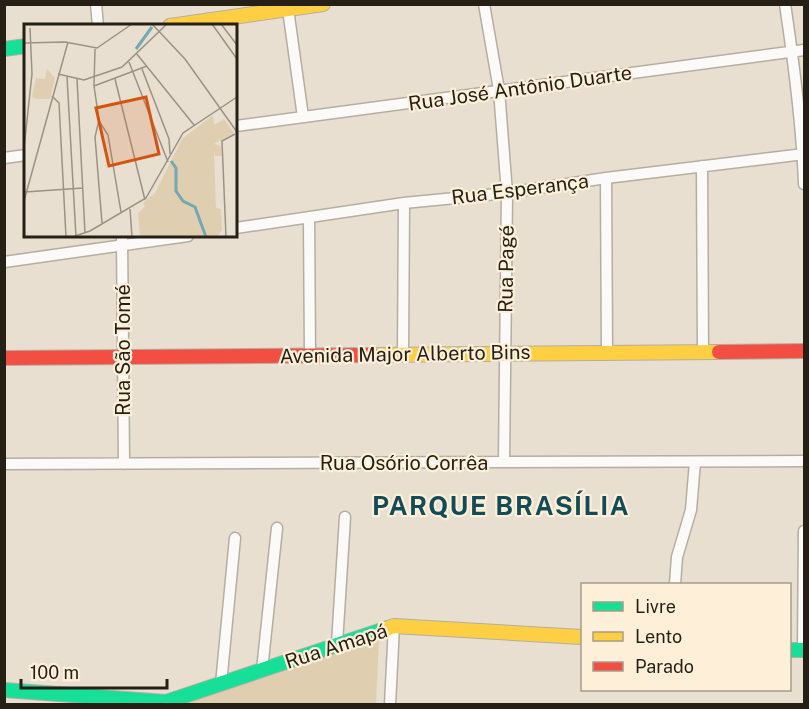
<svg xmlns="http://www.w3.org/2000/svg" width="809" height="709" viewBox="0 0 809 709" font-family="'Public Sans',sans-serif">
<rect width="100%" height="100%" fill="#e8dfd0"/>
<path fill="#e0ceb1" d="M379,639L376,704H190L186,703Z"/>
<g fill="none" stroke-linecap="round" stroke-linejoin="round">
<defs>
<path id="street" d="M96,4L98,26
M484,4L499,90L507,193L504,462
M785,4C794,64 802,124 804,184
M288,9L303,117
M236,126L804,50
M4,158L26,155
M702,166L703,352
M606,178L607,353
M309,217L310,355
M236,228L404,203L507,193L606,178L804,154
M122,236L124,464
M4,262L188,236
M403,355L404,203
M4,464L804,461
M675,584L677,557L691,510L695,462
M337,644L345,517
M803,650L804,531
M262,670L277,528
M221,684L235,538
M390,704L394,626"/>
<path id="fast" d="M4,49L26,46
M790,650H804
M4,690L166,702L170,704
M166,702L388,628"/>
<path id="slow" d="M170,26L323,4
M373,355L719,352
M388,628L394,626L582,637"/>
<path id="jam" d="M719,352L804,351
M4,358L373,355"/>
</defs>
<use href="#street" stroke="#b4aea2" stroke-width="13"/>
<use href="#fast" stroke="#b4aea2" stroke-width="16"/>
<use href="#slow" stroke="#b4aea2" stroke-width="16"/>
<use href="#jam" stroke="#b4aea2" stroke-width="16"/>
<use href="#street" stroke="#fcfaf8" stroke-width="10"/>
<use href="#fast" stroke="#16e098" stroke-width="14"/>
<use href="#slow" stroke="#ffcf43" stroke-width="14"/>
<use href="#jam" stroke="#f24e42" stroke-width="14"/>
</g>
<g text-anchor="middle" stroke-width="4.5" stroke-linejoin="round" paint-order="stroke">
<g font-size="20" fill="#261f15" stroke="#fdefd8">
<text transform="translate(520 88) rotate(-8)" y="7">Rua José Antônio Duarte</text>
<text transform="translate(520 189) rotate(-7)" y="7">Rua Esperança</text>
<text transform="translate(506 269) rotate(-89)" y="7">Rua Pagé</text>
<text transform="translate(123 350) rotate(-90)" y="7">Rua São Tomé</text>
<text transform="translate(405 354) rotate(-1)" y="7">Avenida Major Alberto Bins</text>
<text x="404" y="470">Rua Osório Corrêa</text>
<text transform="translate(336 646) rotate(-18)" y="7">Rua Amapá</text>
</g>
<g font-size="26" font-weight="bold" letter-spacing="1.5" fill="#134b58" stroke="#fdefd8">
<text x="501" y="515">PARQUE BRASÍLIA</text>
</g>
</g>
<g transform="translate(24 24)">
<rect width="213" height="213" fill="#e8dfd0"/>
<path d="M23,45L31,54L26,75H12L8,72L12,54L21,55ZM189,91L190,101L200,95L210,109L190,120L197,122L198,132H191L190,127L192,184L197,185L198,206L193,213H111L116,212L114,189L121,183L119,179L131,169L158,115Z" fill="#e0ceb1"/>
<path fill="none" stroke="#73a9b3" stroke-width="3" d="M112,25L128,3M147,137L152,144V167L159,177L171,183L182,213"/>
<path fill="none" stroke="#9a9285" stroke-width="1.5" d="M128,0L161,35L213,108M188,0L213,35M197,0L213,21M0,19L41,18L73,24L108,0M71,25L70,62L75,96L71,113L78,199M112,29L170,101M105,38L144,138M118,45L145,115L146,130M34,50L60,56L98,43L143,0M43,53L52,213M53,55L61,209M91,55L121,176M70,62L123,42M28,72L35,79L42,213M75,97L84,111L97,188M0,124L8,50L6,4M1,168L59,164M0,177L44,18M106,185L108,213M48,213L66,207L122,174L159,109L213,73M202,213L198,117L211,110"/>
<path fill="#d5530d" fill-opacity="0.15" stroke="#d5530d" stroke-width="3" d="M122,73L135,130L85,142L72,84Z"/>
<rect width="213" height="213" fill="none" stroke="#261f15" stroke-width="3"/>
</g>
<rect width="809" height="709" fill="none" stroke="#261f15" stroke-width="12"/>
<rect x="581" y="583" width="210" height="108" fill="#fdefd8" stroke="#a79c8a" stroke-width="1.5"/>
<rect x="593" y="602" width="30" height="9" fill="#16e098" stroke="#a79c8a" stroke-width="1.5"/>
<text x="635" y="613" font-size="18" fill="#261f15">Livre</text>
<rect x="593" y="632" width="30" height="9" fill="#ffcf43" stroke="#a79c8a" stroke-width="1.5"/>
<text x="635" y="643" font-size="18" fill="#261f15">Lento</text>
<rect x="593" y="662" width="30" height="9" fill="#f24e42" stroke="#a79c8a" stroke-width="1.5"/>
<text x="635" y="673" font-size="18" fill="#261f15">Parado</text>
<path d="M21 679v9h146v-9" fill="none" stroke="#261f15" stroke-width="3"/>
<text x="30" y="679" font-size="18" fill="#261f15" stroke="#fdefd8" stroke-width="4.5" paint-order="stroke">100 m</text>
</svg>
